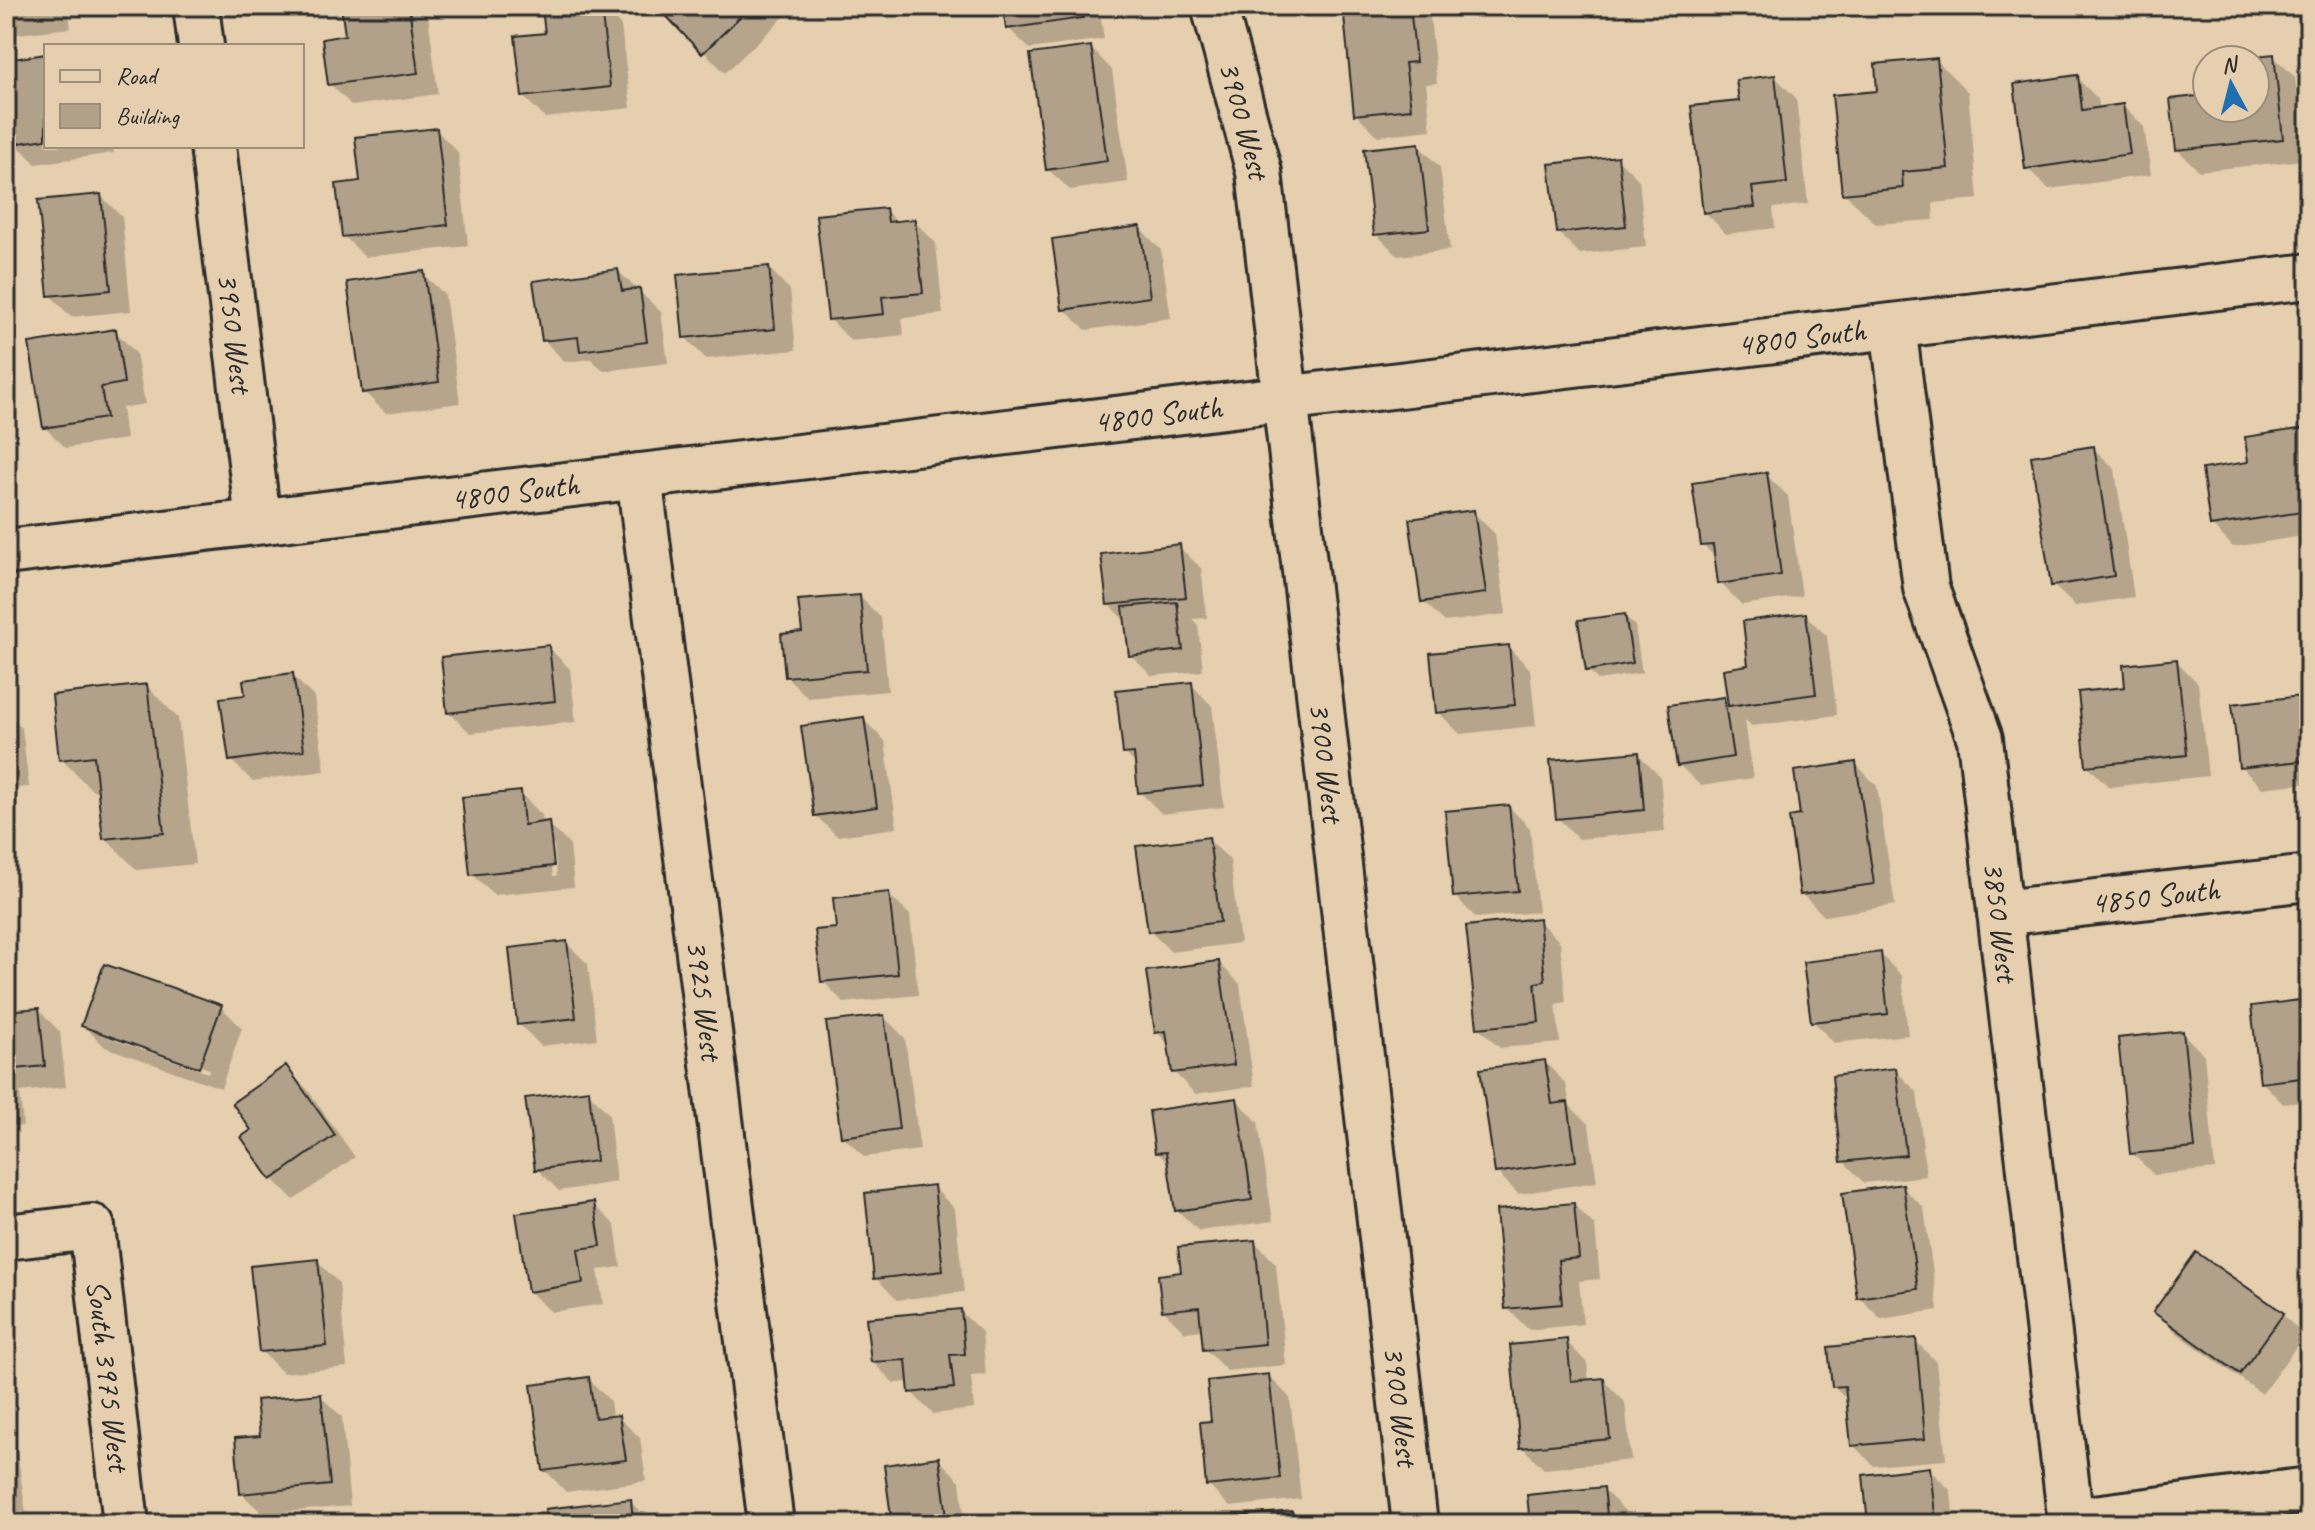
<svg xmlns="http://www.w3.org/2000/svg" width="2315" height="1530" viewBox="0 0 2315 1530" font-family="Caveat,sans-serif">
<rect width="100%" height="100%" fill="#e5cfae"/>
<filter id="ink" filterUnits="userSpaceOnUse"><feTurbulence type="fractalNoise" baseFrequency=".0125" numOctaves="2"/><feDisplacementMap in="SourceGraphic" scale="16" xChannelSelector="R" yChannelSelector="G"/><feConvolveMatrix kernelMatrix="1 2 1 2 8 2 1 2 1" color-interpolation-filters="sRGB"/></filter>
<g filter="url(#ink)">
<path fill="#0003" fill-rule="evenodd" d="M6,6H68L71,28L9,35L6,32Z
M343,6H419L428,15L438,94L352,106L330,84L348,37Z
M583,6H601L621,26L631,108L545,118L523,96L547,34Z
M659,6H776L785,16L725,73Z
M1005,6H1099L1104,39L1030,49L1008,28Z
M1345,6H1420L1430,16L1437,83L1426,84L1431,130L1378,136L1356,114Z
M1091,48L1112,70L1128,182L1070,190L1048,169Z
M46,56V146H113L114,153L36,164L15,143L6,62Z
M2273,56L2295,77L2304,160L2199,171L2177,149L2207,97V108H2255V60H2235Z
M1936,60L1968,92L1978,199L1933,203L1934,220L1876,224L1844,193L1879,92Z
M1775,77L1796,98L1808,204L1773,208L1775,228L1726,234L1705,212L1741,102Z
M2077,78L2098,99L2100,109L2123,106L2144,127L2151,175L2049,189L2027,168Z
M436,130L458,152L468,246L365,257L344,236L362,182Z
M1418,145L1440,167L1450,250L1398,256L1376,234Z
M1617,158L1639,180L1646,247L1580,254L1558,232Z
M101,196L122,217L131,311L71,317L50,295Z
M885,210L898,223L914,221L936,243L943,314L902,318L904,335L851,341L830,319Z
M1140,228L1161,250L1171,318L1086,330L1064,309Z
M769,268L790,290L796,350L706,359L685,337Z
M618,271L661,312L668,363L604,371L591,359L565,362L544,340Z
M423,274L445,295L460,403L386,413L364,392Z
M115,331L136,353L145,404L122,408L126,439L66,448L44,427Z
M2306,430L2309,434V535L2233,547L2212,525L2251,464Z
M2093,448L2115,469L2134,597L2075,606L2053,585Z
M1766,475L1788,496L1802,596L1742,605L1720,583L1717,559L1703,545Z
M1473,512L1495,534L1506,614L1445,622L1423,601Z
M1179,547L1201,568L1207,618L1192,619L1198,625L1203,671L1152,676L1131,655L1127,623L1109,605Z
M860,597L881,618L888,691L808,698L787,677L804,634Z
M1805,615L1827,636L1837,715L1752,726L1745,720L1753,778L1701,786L1679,765L1724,699L1730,706L1725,670L1751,666Z
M1625,616L1635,626L1642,673L1598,680L1588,670Z
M548,647L570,669L576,722L470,733L449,712Z
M1508,647L1530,669L1536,726L1460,734L1438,712Z
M2177,662L2198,683L2208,776L2109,787L2087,765L2127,689Z
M292,675L314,697L325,771L252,781L231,760L247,696Z
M1191,684L1212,706L1224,807L1162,814L1140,792L1137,765L1125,753Z
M147,686L178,718L195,864L137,870L105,838L100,790L93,791L61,759Z
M2309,697V783L2262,788L2241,767Z
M6,712L22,728L29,787L6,789Z
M863,719L885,741L897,828L837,836L815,815Z
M1638,754L1660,776L1665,831L1579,839L1558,818Z
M1856,764L1877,786L1895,905L1824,916L1802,894V816Z
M520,793L542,815L543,824H548L570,845L574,887L494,895L472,874ZM550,845H554L557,876H553Z
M1509,807L1530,828L1538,912L1476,918L1455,896Z
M1208,839L1230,860L1240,943L1171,952L1150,931Z
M888,894L910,915L918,995L844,1003L823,981L838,930Z
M1538,920L1560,942L1566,1002L1556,1004L1560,1043L1500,1048L1478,1027Z
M566,943L588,964L597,1039L541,1046L519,1024Z
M1880,954L1902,976L1908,1035L1834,1043L1813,1021Z
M1219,963L1240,984L1254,1086L1195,1094L1174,1072L1170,1046L1157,1032Z
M2309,1001V1101L2283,1104L2262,1082Z
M221,1007L242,1028L221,1088L105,1047L84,1026ZM107,1033L209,1069L208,1073L107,1037Z
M39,1010L60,1032L66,1087L20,1092L23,1126L6,1127V1013Z
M884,1017L905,1038L920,1150L864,1157L843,1136Z
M2182,1033L2204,1055L2215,1169L2154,1175L2132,1153Z
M1545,1062L1566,1084L1570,1106L1589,1125L1597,1182L1518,1194L1497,1172Z
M286,1068L307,1089L355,1157L294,1200L272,1178L254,1131Z
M1896,1071L1917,1092L1926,1176L1864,1183L1843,1161Z
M588,1092L609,1114L616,1182L559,1191L537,1169Z
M1237,1100L1258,1122L1273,1221L1199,1231L1177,1210L1171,1166L1157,1152Z
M933,1187L955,1209L964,1292L897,1300L876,1278Z
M1902,1187L1924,1208L1938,1310L1881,1319L1859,1297Z
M593,1204L615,1225L621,1267L598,1270L603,1304L551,1312L529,1291Z
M1574,1205L1595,1226L1600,1279L1579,1281L1583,1324L1529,1330L1507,1308Z
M1255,1242L1276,1264L1286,1365L1227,1371L1205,1349L1203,1330L1185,1332L1163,1310L1183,1274Z
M317,1261L339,1283L347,1367L283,1373L261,1351Z
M960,1311L982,1332L986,1375L971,1376L974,1409L933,1414L911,1392L910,1382L894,1383L872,1362Z
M2156,1312L2283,1315L2304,1336L2262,1394L2177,1333Z
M1915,1340L1936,1362L1946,1460L1874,1466L1853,1445L1849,1401L1834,1386Z
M1566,1341L1587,1363L1589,1382L1603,1380L1625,1402L1631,1460L1544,1469L1522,1447Z
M6,1376L26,1513L6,1516Z
M1269,1376L1290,1398L1301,1499L1230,1507L1208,1485L1214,1423Z
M589,1379L610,1401L612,1417H618L640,1438L646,1481L566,1492L545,1470Z
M320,1396L342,1417L350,1506L263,1514L241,1493L262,1438Z
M938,1459L960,1481L965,1524H894Z
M1929,1469L1951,1491L1954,1524H1870Z
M1603,1489L1625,1511L1626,1524H1532Z
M630,1501L651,1524H549Z
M1291,1513L1302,1524H1229Z"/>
<path fill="#b1a18a" stroke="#2b2b2b" stroke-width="2" d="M6,6H50L51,7L6,12Z
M341,6H409L418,73L328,85L322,39L345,35Z
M565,6H601L610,87L522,97L515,36L545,33L542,9Z
M657,6H751L702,54Z
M1003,6H1081L1083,18L1006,29Z
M1343,6H1410L1416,62L1405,63L1411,109L1354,115Z
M1091,46L1107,161L1046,170L1030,54Z
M46,54V139L13,144L6,60Z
M2274,54L2283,139L2176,150L2170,99L2207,95V108H2255V60H2217Z
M1937,58L1948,168L1902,172L1903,188L1842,194L1832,95L1877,91L1875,64Z
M1775,75L1787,183L1752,187L1755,207L1703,213L1691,106L1739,101L1736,80Z
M2078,75L2082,110L2123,104L2130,154L2025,169L2014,84Z
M437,128L448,225L342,237L336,184L360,181L355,137Z
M1419,143L1429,229L1374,235L1364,149Z
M1618,156L1626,226L1557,233L1549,164Z
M101,194L111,290L48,296L38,200Z
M886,208L888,222L915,219L923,293L882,297L884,314L828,320L816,215Z
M1140,226L1150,297L1062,310L1052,239Z
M769,266L775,329L683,338L677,275Z
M618,269L622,291L640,288L647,342L580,351L578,337L542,341L533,281Z
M424,271L439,382L362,393L347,282Z
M116,329L124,383L101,387L106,418L43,428L29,343Z
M2306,428L2309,511L2210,526L2202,469L2248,462L2245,437Z
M2094,446L2114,576L2051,586L2031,456Z
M1767,472L1781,575L1718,584L1713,545L1701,546L1692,483Z
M1474,510L1486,593L1421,602L1409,519Z
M1180,544L1186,597L1107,605L1101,554Z
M860,595L867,670L785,677L781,634L802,632L798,600Z
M1177,602L1183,650L1129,656L1123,607Z
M1806,613L1816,694L1728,706L1723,669L1748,665L1743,621Z
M1625,614L1633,663L1586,671L1578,620Z
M549,645L555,701L447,713L441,657Z
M1509,645L1515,705L1436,713L1430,653Z
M2177,659L2187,755L2086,766L2078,692L2125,687L2123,665Z
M293,673L304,750L229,761L220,698L245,695L243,680Z
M1192,682L1203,786L1138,793L1134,753L1123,754L1116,690Z
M147,684L164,833L103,839L94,756L59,760L52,695Z
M2309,695V760L2239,768L2232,704Z
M1724,697L1733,757L1677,766L1668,705Z
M864,717L877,807L814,816L801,726Z
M1639,752L1644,810L1556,819L1550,760Z
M1856,762L1874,884L1800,895L1789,817L1800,815L1794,771Z
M521,791L524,825L549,821L554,866L470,875L462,797Z
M1509,805L1518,891L1453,897L1445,811Z
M1209,837L1220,922L1148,932L1136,846Z
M889,892L898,974L821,982L815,930L836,928L833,898Z
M1539,918L1545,981L1535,983L1539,1022L1477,1028L1466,926Z
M567,941L576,1018L517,1025L509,948Z
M1881,952L1888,1014L1811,1022L1803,962Z
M1219,961L1234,1065L1172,1073L1166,1031L1155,1033L1146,971Z
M104,964L222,1005L199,1068L81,1026Z
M2309,999V1077L2260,1083L2251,1006Z
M39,1008L45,1066L6,1070V1011Z
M884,1015L899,1129L841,1137L826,1022Z
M2183,1031L2195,1148L2130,1154L2118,1038Z
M1545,1060L1552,1104L1568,1102L1576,1161L1495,1173L1480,1069Z
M286,1065L335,1135L271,1180L241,1137L251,1130L232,1103Z
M1896,1068L1906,1155L1841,1162L1832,1076Z
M589,1090L596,1161L535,1170L525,1098Z
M1237,1098L1252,1200L1175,1211L1166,1152L1155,1153L1149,1111Z
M1903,1184L1918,1289L1857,1298L1842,1193Z
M934,1185L943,1271L874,1279L865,1193Z
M594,1202L601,1246L578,1249L583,1283L528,1292L516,1213Z
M1574,1203L1579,1258L1558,1260L1562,1304L1505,1309L1496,1210Z
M1255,1240L1265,1344L1203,1350L1199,1307L1162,1311L1158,1275L1181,1272L1178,1247Z
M2196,1252L2284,1313L2240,1374L2153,1312Z
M318,1259L327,1346L259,1352L250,1266Z
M961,1309L965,1354L950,1355L954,1388L909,1393L906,1360L871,1362L866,1318Z
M1916,1338L1925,1439L1851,1446L1845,1386L1832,1387L1828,1347Z
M1567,1339L1571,1381L1604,1378L1610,1439L1520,1448L1510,1345Z
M1269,1374L1280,1478L1206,1486L1200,1422L1211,1421L1207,1381Z
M589,1377L595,1418L619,1415L626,1460L543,1471L531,1385Z
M321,1394L330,1485L240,1494L235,1438L260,1436L256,1400Z
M939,1457L948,1524H892L884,1465Z
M1930,1467L1936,1524H1868L1863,1475Z
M1604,1487L1608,1524H1530L1527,1495Z
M631,1499L633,1524H547L545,1509Z
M1292,1511L1293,1524H1227L1226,1517Z
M1735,1517L1736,1524H1685Z"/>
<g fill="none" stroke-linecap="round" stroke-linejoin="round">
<defs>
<g id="street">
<path d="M196,6L201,46"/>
<path id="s1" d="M1214,6L1259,172L1415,1524"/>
<path id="s2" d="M213,146L258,521"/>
<path id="s3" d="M1893,326L1926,588L1980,739L2071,1524"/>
<path id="s4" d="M639,476L771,1524"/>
<path id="s5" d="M2000,913L2309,878"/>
<path id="s6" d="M6,1237L92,1227L126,1524"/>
<path d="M2071,1521L2309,1490"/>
</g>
<g id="secondary">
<path id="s7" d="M6,552L2309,276"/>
</g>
</defs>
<use href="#street" stroke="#2b2b2b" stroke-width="50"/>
<use href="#secondary" stroke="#2b2b2b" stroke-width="50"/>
<use href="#street" stroke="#e5cfae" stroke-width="44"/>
<use href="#secondary" stroke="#e5cfae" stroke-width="44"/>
</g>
</g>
<g text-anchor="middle" stroke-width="6" stroke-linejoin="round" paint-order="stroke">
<g font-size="32" fill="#2b2b2b" stroke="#e5cfae">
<text dy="11" stroke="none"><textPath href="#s1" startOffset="118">3900 West</textPath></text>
<text dy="11" stroke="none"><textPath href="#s2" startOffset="188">3950 West</textPath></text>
<text dy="11" stroke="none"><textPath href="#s7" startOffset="1808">4800 South</textPath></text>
<text dy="11" stroke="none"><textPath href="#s7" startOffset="1160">4800 South</textPath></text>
<text dy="11" stroke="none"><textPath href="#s7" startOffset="512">4800 South</textPath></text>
<text dy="11" stroke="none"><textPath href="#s1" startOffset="766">3900 West</textPath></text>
<text dy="11" stroke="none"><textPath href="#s5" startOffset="156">4850 South</textPath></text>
<text dy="11" stroke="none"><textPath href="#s3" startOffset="608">3850 West</textPath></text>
<text dy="11" stroke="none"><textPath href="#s4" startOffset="528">3925 West</textPath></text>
<text dy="11" stroke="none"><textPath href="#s6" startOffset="236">South 3975 West</textPath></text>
<text dy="11" stroke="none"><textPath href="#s1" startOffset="1414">3900 West</textPath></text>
</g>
</g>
<rect width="2315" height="1530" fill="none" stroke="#e5cfae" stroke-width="32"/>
<rect x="16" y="16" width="2283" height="1498" fill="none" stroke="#2b2b2b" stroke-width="3" filter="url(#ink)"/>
<rect x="44" y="44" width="260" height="104" fill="#e5cfae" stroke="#9b8d7a" stroke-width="2"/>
<rect x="60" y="70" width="40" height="12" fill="#e5cfae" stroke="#9b8d7a" stroke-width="2"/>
<text x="116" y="84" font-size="24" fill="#2b2b2b">Road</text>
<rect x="60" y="104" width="40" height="24" fill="#b1a18a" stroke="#9b8d7a" stroke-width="2"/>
<text x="116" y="124" font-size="24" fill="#2b2b2b">Building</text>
<g transform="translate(2231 84) rotate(353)"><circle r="38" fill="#e5cfae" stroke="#9b8d7a" stroke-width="2"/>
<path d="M0-6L14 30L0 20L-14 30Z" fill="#1f6fb2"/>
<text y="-12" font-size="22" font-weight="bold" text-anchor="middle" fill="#2b2b2b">N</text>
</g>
</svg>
